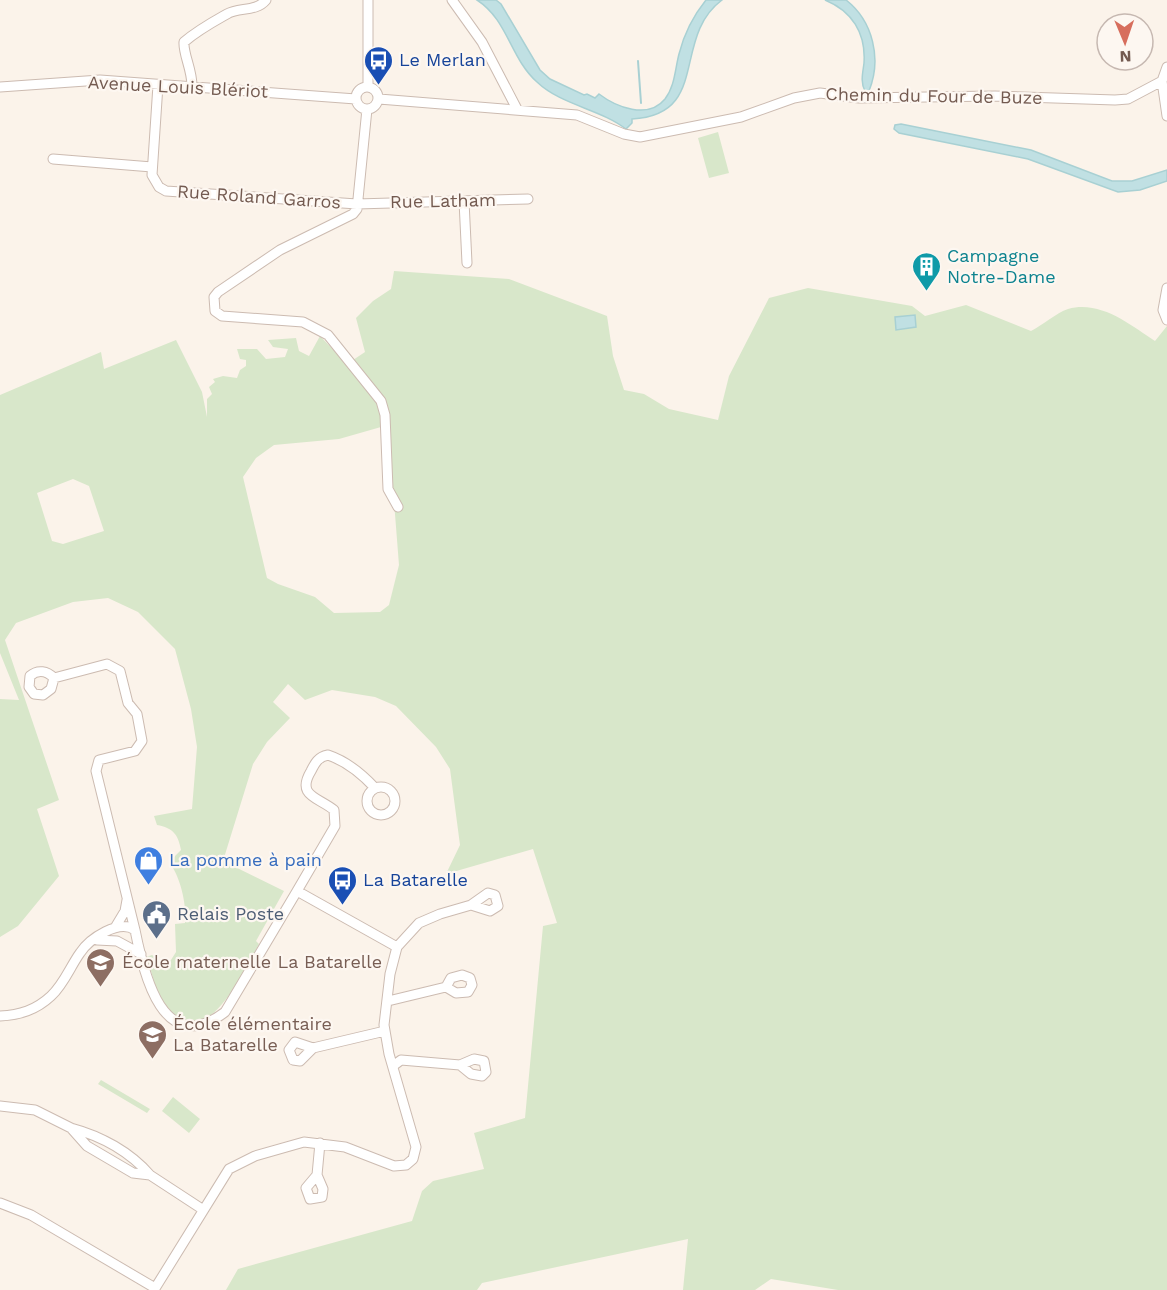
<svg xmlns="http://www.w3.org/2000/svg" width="1167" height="1290" viewBox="0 0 1167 1290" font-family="'Work Sans',sans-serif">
<rect width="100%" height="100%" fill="#fbf3ea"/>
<path fill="#d8e7ca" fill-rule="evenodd" d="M718,132L729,173L709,178L698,138Z
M394,271L509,279L607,316L613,356L624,390L644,394L669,409L718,420L729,376L769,298L808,288L912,306L925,316L966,305L1031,331C1043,325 1056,313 1068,309C1101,300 1130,325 1155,341L1167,326V1290H838L771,1279L755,1290H683L688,1239L482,1283L477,1290H226L238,1269L412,1221L422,1191L433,1181L484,1169L474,1133L525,1118L543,926L557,923L533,849L446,874L460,845L450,769L436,747L396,706L375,697L332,690L305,700L288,684L273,702L290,718L267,742L253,764L223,861L284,891L256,941L259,944C243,972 203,1062 164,1004C154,990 153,972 146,957L152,955L163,962L171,960L176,952L175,924L185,923C187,904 180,876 169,862L181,850C178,834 173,828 157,825L154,816L192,809L197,747L191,709L175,649L138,612L108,598L73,602L16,623L5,640L59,800L37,809L59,876L18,926L0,937V699L19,700L0,653V395L101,352L104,369L176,340L202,392L207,417V399L212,394L209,387L215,382L213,379L223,376L237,378L240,370L246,366V360L240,359L237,349H257L266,359L285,357L288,349L273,347L268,340L296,338L299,351L309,356L320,336L347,364L365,352L356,318L373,301L391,289ZM388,425L399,565L389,605L380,612L334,613L315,597L278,584L267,578L243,477L256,458L274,445L339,439ZM73,479L89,486L104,531L63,544L52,541L37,493Z
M101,1080L150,1109L147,1113L98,1084Z
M173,1097L200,1119L189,1133L162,1111Z"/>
<path fill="#c0e0e3" stroke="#a8d0d3" stroke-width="1.5" d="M477,0H496L501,4L540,70L550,79L584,95L587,94L595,98L599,94C616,107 648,120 665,99C675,86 675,69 679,54C684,34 693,16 706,0H722C671,38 711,115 632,119V123L626,129C600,109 561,105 537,82C510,58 508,20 477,0Z
M825,0H846C873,21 882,59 869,91H865C860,82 863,72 864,63C866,33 852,11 825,0Z
M901,124L1031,150L1112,181H1132L1167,170V181L1140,190L1118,192L1028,159L899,133L894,129L895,125Z
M915,315L916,327L896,330L895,317Z"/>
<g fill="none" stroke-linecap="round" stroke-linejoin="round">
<path stroke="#a8d0d3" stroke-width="2" d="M638,61L641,103"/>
<defs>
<path id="minor" d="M452,0L482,42L517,109
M1162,81L1167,116
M158,85L152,175L159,187L166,191L357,204L528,199
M192,86C192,69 183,54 184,42C198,30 211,23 227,14C239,7 256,12 266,0
M368,86V0
M356 98a11 11 0 1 1 22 0a11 11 0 1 1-22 0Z
M0,87L100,80L356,99
M379,99L577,115L624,134L640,137L741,117L794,98L820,93L859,98L995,96L1115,100L1128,99L1162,81L1167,67
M367,109L357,209L353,214L280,250L218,292L214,297L215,311L222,316L303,322L328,335L381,401L385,415L388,489L398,507
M53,159L152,167
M464,201L467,263
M1167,288L1163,310L1167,320
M54,678C47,671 38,669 30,676L29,687L34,694L43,695L51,689L54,678L107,664L120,671L128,703L137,714L142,741L135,751L99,760L96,771L135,930
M367 801a14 14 0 1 1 28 0a14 14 0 1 1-28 0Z
M297,891L335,826L334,810C318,797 296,796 311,771C315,763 318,757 328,755C346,761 362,774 375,788
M116,926L125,911L127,900
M97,940L117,941L141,954
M388,1001L446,987L451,978L462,975L470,978L472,985L468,992L456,993L446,987
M0,1016C20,1015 36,1010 51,996C64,984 70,967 80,953C90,938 119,919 135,930C144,975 163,1059 225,1012L297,891L397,947
M313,1048L295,1042L289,1050L293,1060L300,1061L313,1048L385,1031
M393,1066L401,1060L460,1065L474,1059L484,1061L486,1072L482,1076L471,1074L460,1065
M0,1106L35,1110L71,1128L87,1146L133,1173L150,1175L202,1209
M71,1128C101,1136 130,1152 150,1175
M317,1175L323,1189L322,1197L310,1199L306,1188L317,1175L320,1143
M0,1203L31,1215L155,1288
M154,1290L229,1169L255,1156L304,1142L345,1147L394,1166L406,1165L413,1159L416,1147L389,1054L384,1025L390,974L397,947L419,923L440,914L471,905L490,911L498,906L495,895L488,893L471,905"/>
</defs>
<use href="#minor" stroke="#ccbbb1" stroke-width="11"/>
<use href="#minor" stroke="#fff" stroke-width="9"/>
</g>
<defs>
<symbol id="bus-pin" viewBox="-11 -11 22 30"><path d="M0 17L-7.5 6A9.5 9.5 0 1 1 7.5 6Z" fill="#1a4fb4" stroke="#fdf7f1"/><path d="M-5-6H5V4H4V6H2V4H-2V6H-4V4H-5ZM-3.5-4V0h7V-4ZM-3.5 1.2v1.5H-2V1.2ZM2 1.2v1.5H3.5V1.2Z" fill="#fff"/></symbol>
<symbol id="building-pin" viewBox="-11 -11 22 30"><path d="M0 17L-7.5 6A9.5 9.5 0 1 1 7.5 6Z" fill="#0f9aa8" stroke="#fdf7f1"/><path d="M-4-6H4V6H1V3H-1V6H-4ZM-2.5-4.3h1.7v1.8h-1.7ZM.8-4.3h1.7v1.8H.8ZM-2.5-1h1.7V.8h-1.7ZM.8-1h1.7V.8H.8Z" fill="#fff"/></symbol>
<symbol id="shop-pin" viewBox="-11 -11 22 30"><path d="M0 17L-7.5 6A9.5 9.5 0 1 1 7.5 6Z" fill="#3f7fe0" stroke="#fdf7f1"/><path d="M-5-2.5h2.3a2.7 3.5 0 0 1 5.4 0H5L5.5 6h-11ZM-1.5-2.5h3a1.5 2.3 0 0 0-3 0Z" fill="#fff"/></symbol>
<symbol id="civic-pin" viewBox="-11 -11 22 30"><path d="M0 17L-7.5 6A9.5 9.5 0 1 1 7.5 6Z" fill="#5c6f8a" stroke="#fdf7f1"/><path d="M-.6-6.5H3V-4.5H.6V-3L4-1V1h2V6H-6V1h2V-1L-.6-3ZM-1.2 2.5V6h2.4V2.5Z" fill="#fff"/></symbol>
<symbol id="school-pin" viewBox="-11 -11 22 30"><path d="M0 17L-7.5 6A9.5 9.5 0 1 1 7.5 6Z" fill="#8d6e63" stroke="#fdf7f1"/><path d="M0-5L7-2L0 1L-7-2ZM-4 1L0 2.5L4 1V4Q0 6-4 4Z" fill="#fff"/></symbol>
</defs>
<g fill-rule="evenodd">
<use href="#bus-pin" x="362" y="44" width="33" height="45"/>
<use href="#building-pin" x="910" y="250" width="33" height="45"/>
<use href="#shop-pin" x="132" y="844" width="33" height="45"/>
<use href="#bus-pin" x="326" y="864" width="33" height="45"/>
<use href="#civic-pin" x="140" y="898" width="33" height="45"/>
<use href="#school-pin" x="84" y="946" width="33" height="45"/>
<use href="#school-pin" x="136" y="1018" width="33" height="45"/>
</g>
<g text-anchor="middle" stroke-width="4.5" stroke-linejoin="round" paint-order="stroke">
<g font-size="18" fill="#164399" stroke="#fdf7f1" text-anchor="start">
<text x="399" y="66">Le Merlan</text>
<text x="363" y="886">La Batarelle</text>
</g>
<g font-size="18" fill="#735a50" stroke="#fdf7f1">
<text transform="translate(178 87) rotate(3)" y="6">Avenue Louis Blériot</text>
<text transform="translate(934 96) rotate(1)" y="6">Chemin du Four de Buze</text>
<text transform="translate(259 197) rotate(4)" y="6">Rue Roland Garros</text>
<text transform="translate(443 201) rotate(-1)" y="6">Rue Latham</text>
</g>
<g font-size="18" fill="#0d838f" stroke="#fdf7f1" text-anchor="start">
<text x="947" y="262">Campagne<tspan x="947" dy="21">Notre-Dame</tspan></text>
</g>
<g font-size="18" fill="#366cbe" stroke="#fdf7f1" text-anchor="start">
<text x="169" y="866">La pomme à pain</text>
</g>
<g font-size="18" fill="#4e5e75" stroke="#fdf7f1" text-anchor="start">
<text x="177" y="920">Relais Poste</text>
</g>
<g font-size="18" fill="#785e54" stroke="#fdf7f1" text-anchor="start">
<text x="122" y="968">École maternelle La Batarelle</text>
<text x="173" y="1030">École élémentaire<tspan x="173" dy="21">La Batarelle</tspan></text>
</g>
</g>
<g transform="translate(1125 42) rotate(178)"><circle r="28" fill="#fdf7f1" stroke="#c6b8b1" stroke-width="1.5"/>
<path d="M0-4.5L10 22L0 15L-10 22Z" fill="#d76e5d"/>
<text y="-9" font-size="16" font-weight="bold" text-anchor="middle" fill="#735a50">N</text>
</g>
</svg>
